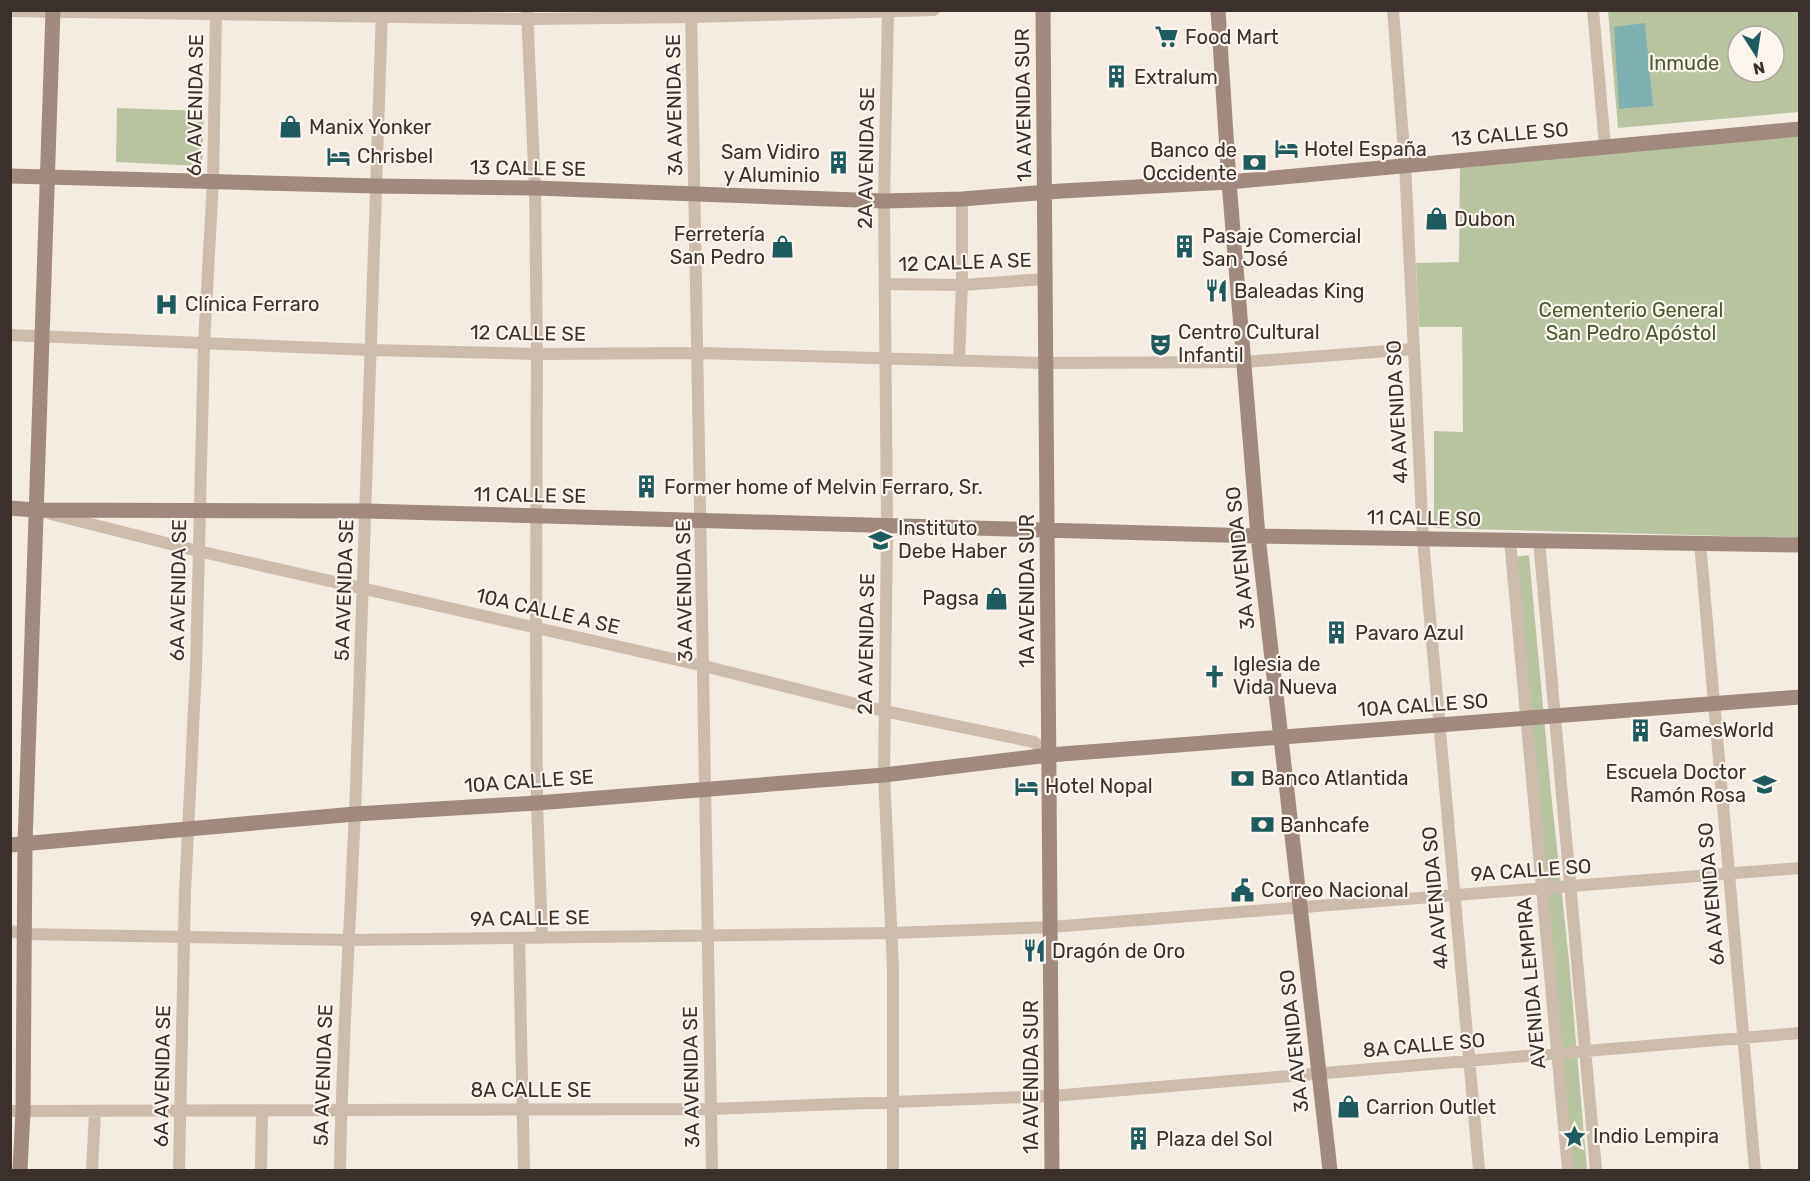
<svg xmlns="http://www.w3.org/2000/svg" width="1810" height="1181" viewBox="0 0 1810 1181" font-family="Rubik,sans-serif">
<rect width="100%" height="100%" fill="#f4ebe1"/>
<path fill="#b8c4a0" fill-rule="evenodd" d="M1608,11H1799V112L1618,128ZM1738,36H1774V72H1738Z
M117,108L204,111L202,166L116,162Z
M1799,135V538L1434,528V431L1463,432L1462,327H1419L1416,263L1459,262L1460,168Z
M1529,555L1550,783L1569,961L1587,1170H1569L1513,557Z"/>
<path fill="#7fb0b2" d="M1645,23L1653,106L1619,109L1614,27Z"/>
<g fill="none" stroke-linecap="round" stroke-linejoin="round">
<path stroke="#cdbbac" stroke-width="12" d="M527,10L535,188L537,354L536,628L537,803L542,938
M691,10L712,1170
M888,10L884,201L887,524L884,775L893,968V1170
M1393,10L1405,164L1423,539L1479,1170
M1593,10L1605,146
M10,11L527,19L692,17L934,10
M885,284L962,285L1045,279
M10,335L371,350L537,354L699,353L1046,363L1244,362L1414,349
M959,360L962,285V199
M51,514L198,551L704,666L884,711L1034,742L1049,755
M1510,540L1568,1170
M1539,541L1596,1170
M1700,543L1755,1170
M10,931L25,934L348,940L892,933L1051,927L1800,868
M519,938L524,1170
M10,1111L711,1109L1052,1096L1800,1033
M92,1170L95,1111
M179,1170L185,893L196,668L204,344L213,181L216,10
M261,1170L262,1110
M340,1170C342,1042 351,914 356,786C366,528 374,269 382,10"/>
<path stroke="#a18a7d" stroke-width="15" d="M1043,10L1052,1170
M1218,10L1229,182L1258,536L1330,1170
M10,176L375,186L535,188L884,201L962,199L1061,191L1229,182L1800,129
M10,508L35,510L366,511L1258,536L1800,545
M10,845L355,814L537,803L884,775L1049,755L1800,697
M20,1170L23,1111L25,844L53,10"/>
</g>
<defs>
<symbol id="supermarket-bare" viewBox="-9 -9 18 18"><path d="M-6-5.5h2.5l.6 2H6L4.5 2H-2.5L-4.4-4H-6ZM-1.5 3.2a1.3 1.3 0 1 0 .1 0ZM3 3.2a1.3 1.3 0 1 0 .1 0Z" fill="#1f5a5e" stroke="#fbf5ee" stroke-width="2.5" paint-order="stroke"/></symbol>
<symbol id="building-bare" viewBox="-9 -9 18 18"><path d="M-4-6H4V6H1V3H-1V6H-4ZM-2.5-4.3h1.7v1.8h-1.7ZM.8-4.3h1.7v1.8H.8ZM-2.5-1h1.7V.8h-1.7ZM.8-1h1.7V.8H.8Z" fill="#1f5a5e" stroke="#fbf5ee" stroke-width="2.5" paint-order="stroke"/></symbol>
<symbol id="shop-bare" viewBox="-9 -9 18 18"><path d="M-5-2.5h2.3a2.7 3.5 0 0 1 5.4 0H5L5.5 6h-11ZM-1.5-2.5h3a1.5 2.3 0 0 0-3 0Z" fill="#1f5a5e" stroke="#fbf5ee" stroke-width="2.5" paint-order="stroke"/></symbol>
<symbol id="hotel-bare" viewBox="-9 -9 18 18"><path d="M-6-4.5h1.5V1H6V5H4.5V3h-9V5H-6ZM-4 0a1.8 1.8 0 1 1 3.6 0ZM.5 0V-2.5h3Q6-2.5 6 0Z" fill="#1f5a5e" stroke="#fbf5ee" stroke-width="2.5" paint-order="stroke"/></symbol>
<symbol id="bank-bare" viewBox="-9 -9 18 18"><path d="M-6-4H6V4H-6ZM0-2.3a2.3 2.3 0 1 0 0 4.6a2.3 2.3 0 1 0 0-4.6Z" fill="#1f5a5e" stroke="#fbf5ee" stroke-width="2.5" paint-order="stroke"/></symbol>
<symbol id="restaurant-bare" viewBox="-9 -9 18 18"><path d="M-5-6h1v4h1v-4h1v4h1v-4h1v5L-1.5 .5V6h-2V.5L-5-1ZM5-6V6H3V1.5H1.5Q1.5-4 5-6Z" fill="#1f5a5e" stroke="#fbf5ee" stroke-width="2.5" paint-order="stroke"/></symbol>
<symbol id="hospital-bare" viewBox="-9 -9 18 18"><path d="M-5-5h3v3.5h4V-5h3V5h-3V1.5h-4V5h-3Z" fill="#1f5a5e" stroke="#fbf5ee" stroke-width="2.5" paint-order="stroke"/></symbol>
<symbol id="theatre-bare" viewBox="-9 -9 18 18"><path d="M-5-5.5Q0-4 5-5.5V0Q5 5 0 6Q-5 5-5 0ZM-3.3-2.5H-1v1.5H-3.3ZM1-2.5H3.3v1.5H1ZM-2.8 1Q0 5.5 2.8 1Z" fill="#1f5a5e" stroke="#fbf5ee" stroke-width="2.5" paint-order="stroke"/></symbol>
<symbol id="school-bare" viewBox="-9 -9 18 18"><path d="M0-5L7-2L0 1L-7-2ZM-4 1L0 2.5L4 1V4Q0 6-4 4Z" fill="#1f5a5e" stroke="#fbf5ee" stroke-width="2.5" paint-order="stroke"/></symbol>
<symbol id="church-bare" viewBox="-9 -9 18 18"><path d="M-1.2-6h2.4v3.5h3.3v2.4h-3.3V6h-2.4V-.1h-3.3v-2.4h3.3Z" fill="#1f5a5e" stroke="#fbf5ee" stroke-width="2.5" paint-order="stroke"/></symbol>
<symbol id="civic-bare" viewBox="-9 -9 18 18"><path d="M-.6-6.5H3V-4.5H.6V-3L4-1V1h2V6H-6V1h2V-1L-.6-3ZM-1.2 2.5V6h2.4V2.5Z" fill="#1f5a5e" stroke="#fbf5ee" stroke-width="2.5" paint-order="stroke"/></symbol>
<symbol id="sight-bare" viewBox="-9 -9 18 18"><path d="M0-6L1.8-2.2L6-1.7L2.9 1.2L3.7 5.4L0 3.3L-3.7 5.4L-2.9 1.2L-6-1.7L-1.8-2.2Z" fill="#1f5a5e" stroke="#fbf5ee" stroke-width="2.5" paint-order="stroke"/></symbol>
</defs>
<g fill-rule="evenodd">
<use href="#supermarket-bare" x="1150" y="20" width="33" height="33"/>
<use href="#building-bare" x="1100" y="60" width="33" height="33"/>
<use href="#shop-bare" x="274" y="110" width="33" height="33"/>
<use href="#hotel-bare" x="1270" y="132" width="33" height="33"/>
<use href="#hotel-bare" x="322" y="140" width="33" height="33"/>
<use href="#bank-bare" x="1238" y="146" width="33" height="33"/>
<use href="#building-bare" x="822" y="146" width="33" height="33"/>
<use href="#shop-bare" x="1420" y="202" width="33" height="33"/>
<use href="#shop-bare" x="766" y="230" width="33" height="33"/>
<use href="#building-bare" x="1168" y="230" width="33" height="33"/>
<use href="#restaurant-bare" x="1200" y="274" width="33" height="33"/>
<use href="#hospital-bare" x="150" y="288" width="33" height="33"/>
<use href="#theatre-bare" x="1144" y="328" width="33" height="33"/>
<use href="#building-bare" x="630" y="470" width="33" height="33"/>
<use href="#school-bare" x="864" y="524" width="33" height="33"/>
<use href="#shop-bare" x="980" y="582" width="33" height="33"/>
<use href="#building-bare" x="1320" y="616" width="33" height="33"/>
<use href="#church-bare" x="1198" y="660" width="33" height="33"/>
<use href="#building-bare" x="1624" y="714" width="33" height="33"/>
<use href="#bank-bare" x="1226" y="762" width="33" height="33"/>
<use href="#school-bare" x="1748" y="768" width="33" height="33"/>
<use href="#hotel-bare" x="1010" y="770" width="33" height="33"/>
<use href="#bank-bare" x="1246" y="808" width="33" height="33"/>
<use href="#civic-bare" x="1226" y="874" width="33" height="33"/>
<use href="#restaurant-bare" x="1018" y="934" width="33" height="33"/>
<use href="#shop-bare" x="1332" y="1090" width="33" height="33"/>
<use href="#sight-bare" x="1558" y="1120" width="33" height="33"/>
<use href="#building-bare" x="1122" y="1122" width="33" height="33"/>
</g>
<g text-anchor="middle" stroke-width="4.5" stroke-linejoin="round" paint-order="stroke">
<g font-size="20" fill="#3b302b" stroke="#fbf5ee" text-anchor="start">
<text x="1185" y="44">Food Mart</text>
<text x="1134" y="84">Extralum</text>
<text x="309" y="134">Manix Yonker</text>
<text x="1304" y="156">Hotel España</text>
<text x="1237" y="157" text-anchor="end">Banco de<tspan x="1237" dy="23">Occidente</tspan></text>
<text x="820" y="159" text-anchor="end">Sam Vidiro<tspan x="820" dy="23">y Aluminio</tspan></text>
<text x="357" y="163">Chrisbel</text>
<text x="1454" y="226">Dubon</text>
<text x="765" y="241" text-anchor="end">Ferretería<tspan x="765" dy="23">San Pedro</tspan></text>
<text x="1202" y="243">Pasaje Comercial<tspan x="1202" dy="23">San José</tspan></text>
<text x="1234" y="298">Baleadas King</text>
<text x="185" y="311">Clínica Ferraro</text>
<text x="1178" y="339">Centro Cultural<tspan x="1178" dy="23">Infantil</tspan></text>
<text x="664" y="494">Former home of Melvin Ferraro, Sr.</text>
<text x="898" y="535">Instituto<tspan x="898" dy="23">Debe Haber</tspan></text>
<text x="979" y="605" text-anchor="end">Pagsa</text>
<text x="1355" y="640">Pavaro Azul</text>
<text x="1233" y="671">Iglesia de<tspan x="1233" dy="23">Vida Nueva</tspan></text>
<text x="1659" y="737">GamesWorld</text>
<text x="1746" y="779" text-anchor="end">Escuela Doctor<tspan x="1746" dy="23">Ramón Rosa</tspan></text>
<text x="1261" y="785">Banco Atlantida</text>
<text x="1045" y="793">Hotel Nopal</text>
<text x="1280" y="832">Banhcafe</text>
<text x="1261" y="897">Correo Nacional</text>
<text x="1052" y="958">Dragón de Oro</text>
<text x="1366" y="1114">Carrion Outlet</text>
<text x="1593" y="1143">Indio Lempira</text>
<text x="1156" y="1146">Plaza del Sol</text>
</g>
<g font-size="20" fill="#4a5a2e" stroke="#fbf5ee">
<text x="1684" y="70">Inmude</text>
<text x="1631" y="317">Cementerio General<tspan x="1631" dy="23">San Pedro Apóstol</tspan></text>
</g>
<g font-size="20" fill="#3b302b" stroke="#fbf5ee">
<text transform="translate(195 105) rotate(-89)" y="7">6A AVENIDA SE</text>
<text transform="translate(674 105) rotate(-91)" y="7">3A AVENIDA SE</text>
<text transform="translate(1023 105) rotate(-91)" y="7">1A AVENIDA SUR</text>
<text transform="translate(1510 134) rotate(-5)" y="7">13 CALLE SO</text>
<text transform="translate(866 158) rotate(-89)" y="7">2A AVENIDA SE</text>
<text transform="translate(528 168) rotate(1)" y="7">13 CALLE SE</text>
<text transform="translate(965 262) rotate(-2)" y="7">12 CALLE A SE</text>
<text transform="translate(528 333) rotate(1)" y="7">12 CALLE SE</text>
<text transform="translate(1397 412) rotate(-93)" y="7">4A AVENIDA SO</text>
<text transform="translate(530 495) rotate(1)" y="7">11 CALLE SE</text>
<text transform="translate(1424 518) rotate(1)" y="7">11 CALLE SO</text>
<text transform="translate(1240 558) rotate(-96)" y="7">3A AVENIDA SO</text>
<text transform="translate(178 590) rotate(-89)" y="7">6A AVENIDA SE</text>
<text transform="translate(344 590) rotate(-88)" y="7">5A AVENIDA SE</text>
<text transform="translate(684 591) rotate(-91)" y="7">3A AVENIDA SE</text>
<text transform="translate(1027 591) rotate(-90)" y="7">1A AVENIDA SUR</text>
<text transform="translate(548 611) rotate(13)" y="7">10A CALLE A SE</text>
<text transform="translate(866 644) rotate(-89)" y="7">2A AVENIDA SE</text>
<text transform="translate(1423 705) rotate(-4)" y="7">10A CALLE SO</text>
<text transform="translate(529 781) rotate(-4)" y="7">10A CALLE SE</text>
<text transform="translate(1531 870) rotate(-4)" y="7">9A CALLE SO</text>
<text transform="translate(1711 894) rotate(-95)" y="7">6A AVENIDA SO</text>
<text transform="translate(1435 898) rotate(-95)" y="7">4A AVENIDA SO</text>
<text transform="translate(530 918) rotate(-1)" y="7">9A CALLE SE</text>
<text transform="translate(1531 983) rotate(-95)" y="7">AVENIDA LEMPIRA</text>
<text transform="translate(1294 1041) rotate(-96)" y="7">3A AVENIDA SO</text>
<text transform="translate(1424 1045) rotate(-5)" y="7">8A CALLE SO</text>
<text transform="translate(323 1075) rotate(-88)" y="7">5A AVENIDA SE</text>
<text transform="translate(162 1076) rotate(-89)" y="7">6A AVENIDA SE</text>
<text transform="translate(691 1077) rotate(-91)" y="7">3A AVENIDA SE</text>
<text transform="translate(1031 1077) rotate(-90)" y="7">1A AVENIDA SUR</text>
<text x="531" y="1097">8A CALLE SE</text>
</g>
</g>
<rect width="1810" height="1181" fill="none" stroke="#3b302b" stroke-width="24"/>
<g transform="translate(1756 54) rotate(168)"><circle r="28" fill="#fbf5ee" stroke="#aea6a0" stroke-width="1.5"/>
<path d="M0-4.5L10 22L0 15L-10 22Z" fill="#1f5a5e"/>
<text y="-9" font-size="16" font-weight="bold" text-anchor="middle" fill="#3b302b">N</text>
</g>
</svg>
